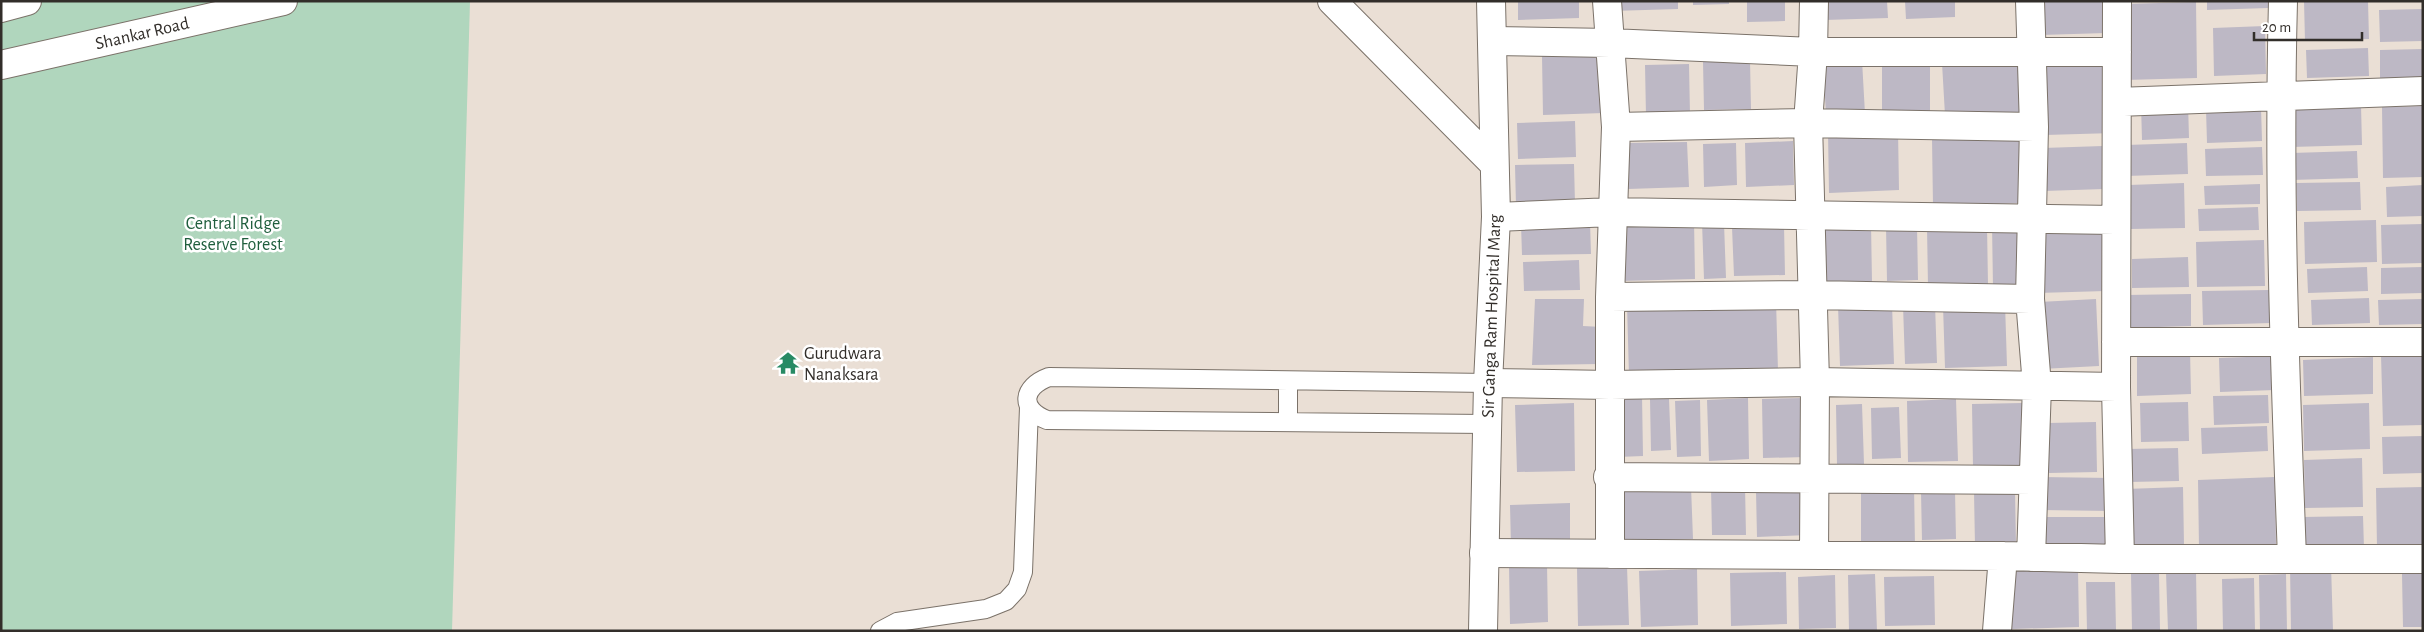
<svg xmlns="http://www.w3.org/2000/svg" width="2424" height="632" viewBox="0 0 2424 632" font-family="'Alegreya Sans',sans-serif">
<rect width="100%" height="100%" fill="#eadfd5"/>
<path fill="#b0d6bd" d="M1,1H470L452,631H1Z"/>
<path fill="#bdb8c5" d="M1518,1H1579V18L1518,20Z
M1612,1H1678V9L1612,11Z
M1693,1H1729V4L1693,5Z
M1747,1H1785V21L1747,22Z
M1825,1H1887L1888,18L1825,20Z
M1905,1H1955V17L1906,19Z
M2040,1H2105L2106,33L2041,35Z
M2207,1H2268V8L2207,10Z
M2304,1H2368L2369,39L2305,41Z
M2196,2L2197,78L2125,80L2123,4Z
M2423,9V41L2380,42L2379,10Z
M2265,26L2266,74L2214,76L2213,28Z
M2368,48L2369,76L2307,78L2306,50Z
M2423,49V79L2380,80V50Z
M1602,55L1604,113L1543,115L1542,56Z
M1750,60L1751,109L1704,110L1703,62Z
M1862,60L1865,114L1826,115L1823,61Z
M2026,61L2030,113L1945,115L1942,63Z
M2112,62L2114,133L2045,135L2043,64Z
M1689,64L1690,115L1646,116L1645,65Z
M1930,64V114L1882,116V65Z
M2188,103L2189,138L2142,140L2141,104Z
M2361,105L2362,145L2291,147V108Z
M2423,106V177L2383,178L2382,107Z
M2261,107L2262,141L2207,143L2206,109Z
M1575,121L1576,157L1518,159L1517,123Z
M1898,130L1899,190L1829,193L1828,132Z
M2027,135L2026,203L1933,206L1932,138Z
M1793,141L1794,185L1746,187L1745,143Z
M1687,142L1689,187L1628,189L1627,143Z
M1736,143L1737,185L1704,187L1703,144Z
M2187,143L2188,174L2126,176V145Z
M2103,146L2104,189L2044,191L2043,148Z
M2262,147L2263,175L2206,176L2205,149Z
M2357,151L2358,178L2291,180V153Z
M1574,164L1575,204L1516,206L1515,165Z
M2360,182L2361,210L2297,211L2296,183Z
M2184,183L2185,228L2130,229L2129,185Z
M2260,184V204L2205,205L2204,186Z
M2423,185V216L2387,217L2386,187Z
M2258,207L2259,230L2199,231L2198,209Z
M1694,219L1695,279L1621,281L1620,221Z
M2376,220L2377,262L2305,264L2304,222Z
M1590,222L1591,254L1522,255L1521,224Z
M1702,222L1724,223L1726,278L1704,279Z
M1871,223L1872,282L1819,284L1818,225Z
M2024,223L2026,287L1993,288L1992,224Z
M2423,224V263L2382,264L2381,225Z
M1784,225L1785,275L1734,276L1732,227Z
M1987,225L1988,285L1928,286L1927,227Z
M1886,226H1917L1918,280L1887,281Z
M2105,230L2106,291L2037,293L2035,232Z
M2264,240L2265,286L2197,287L2196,242Z
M2188,257L2189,287L2132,288V259Z
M1579,260L1580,290L1524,291L1523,262Z
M2367,267L2368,291L2308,293L2307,269Z
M2423,267V293L2381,294V268Z
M2270,290L2271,323L2203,325L2202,291Z
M2191,294V326L2127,328L2126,295Z
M2369,298L2370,323L2312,325L2311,300Z
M1535,299H1584L1583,326L1602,327L1600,364L1532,365Z
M2096,299L2099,366L2041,369L2039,302Z
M2423,299V324L2379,325L2378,300Z
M1776,300L1778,371L1629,376L1627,304Z
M2005,303L2007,366L1945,368L1943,305Z
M1892,304L1894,364L1840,366L1838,305Z
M1935,304L1937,363L1905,364L1903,305Z
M2190,350L2191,394L2137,396V352Z
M2423,354V425L2383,426L2381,355Z
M2274,356L2275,390L2220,392L2219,358Z
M2373,357V394L2304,396L2303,360Z
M1642,395L1643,456L1618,457L1616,396Z
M2268,395L2269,423L2214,425L2213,396Z
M1748,398L1749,459L1709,461L1707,400Z
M1804,398L1806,457L1763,458L1762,399Z
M1650,399H1669L1671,450L1651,451Z
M1956,399L1958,461L1908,462L1907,401Z
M1700,400L1701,456L1677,457L1675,401Z
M2188,402L2189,441L2141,442L2140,403Z
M1574,403L1575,471L1517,472L1515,405Z
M2022,403L2024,465L1973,467L1972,404Z
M2369,403L2370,449L2304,451L2303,405Z
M1862,404L1864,464L1837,465L1836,405Z
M1899,407L1901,458L1872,459L1871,408Z
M2096,422L2097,472L2049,473L2048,423Z
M2267,426L2268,451L2202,454L2201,428Z
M2423,436V473L2383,474L2382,437Z
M2178,448L2179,481L2128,482L2127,449Z
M2362,458L2363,507L2305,508L2304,460Z
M2040,477L2112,478V511L2040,510Z
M2275,477L2276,545L2199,547L2198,480Z
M1617,486H1691L1693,539L1618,541Z
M1745,486L1746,535H1712L1711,487Z
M1914,486L1915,547L1861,545V487Z
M2183,487L2184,545L2127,547L2125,489Z
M2423,487V546L2377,547L2376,488Z
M1808,490V535L1757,537L1756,491Z
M1955,491L1956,539L1922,540L1921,492Z
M2015,491L2016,545L1975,546L1974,492Z
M1570,503V544L1511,545L1510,505Z
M2363,516L2364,548L2303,549L2302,517Z
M2038,517H2114L2111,551L2038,550Z
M1547,564L1548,622L1510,624L1509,565Z
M2331,564L2333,631H2291L2290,565Z
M1627,566L1629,625L1578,626L1577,567Z
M1697,569L1698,625L1641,627L1639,571Z
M2078,569L2079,627L2012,629L2011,571Z
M2196,571L2197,631H2168L2166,572Z
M1786,572L1787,624L1731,626L1730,573Z
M2159,572L2160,630L2132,631L2131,573Z
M1875,574L1877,631H1849L1848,575Z
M2286,574L2287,631H2260L2259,575Z
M2402,574H2423V627H2403Z
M1835,575L1836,628L1799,629L1798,577Z
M1934,576L1935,625L1885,626L1884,577Z
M2254,578L2255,631H2223L2222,579Z
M2086,582H2115L2116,631H2087Z"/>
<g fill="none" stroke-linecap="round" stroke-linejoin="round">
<defs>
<path id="service" d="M1288,421V381
M1487,424L1047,420C1019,409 1022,387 1049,377L1488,383
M880,631L897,622L986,609L1006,601L1017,589L1023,572L1029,407"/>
<path id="minor" d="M1607,1L1616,127L1610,297V554
M1814,1L1813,52L1808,123L1815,382L1814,555
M2030,1L2034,127L2030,299L2037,386L2031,557
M2117,1L2116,387L2120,559
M2283,1C2278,187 2285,372 2292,558
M1493,41L1610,43L1813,52H2117
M2117,102L2423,91
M1616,127L1808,123L2034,127
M1496,217L1612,212L2115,220
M1610,297L1812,295L2030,299
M2116,342H2423
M1488,383L1610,385L1815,382L2116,387
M1608,477L2033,480
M1484,553L2003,556L2120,559H2423
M1997,631L2003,556"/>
<path id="tertiary" d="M1332,1L1494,164
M1483,631L1488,383L1496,217L1491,1"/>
<path id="secondary" d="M1,8L27,1
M1,65L283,1"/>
</defs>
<use href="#service" stroke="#7b7269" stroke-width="20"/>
<use href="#minor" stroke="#7b7269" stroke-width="30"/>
<use href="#tertiary" stroke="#7b7269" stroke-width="30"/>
<use href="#secondary" stroke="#7b7269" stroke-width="30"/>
<use href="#service" stroke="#fff" stroke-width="18"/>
<use href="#minor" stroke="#fff" stroke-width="28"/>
<use href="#tertiary" stroke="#fff" stroke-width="28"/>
<use href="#secondary" stroke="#fff" stroke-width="28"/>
</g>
<defs>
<symbol id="temple-bare" viewBox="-9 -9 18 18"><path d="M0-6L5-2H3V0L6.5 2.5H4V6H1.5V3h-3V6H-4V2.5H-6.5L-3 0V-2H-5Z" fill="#278a64" stroke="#fff" stroke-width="2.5" paint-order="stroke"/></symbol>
</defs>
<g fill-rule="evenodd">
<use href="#temple-bare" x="772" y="347" width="32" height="32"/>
</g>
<g text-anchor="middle" stroke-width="5" stroke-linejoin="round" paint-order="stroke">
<g font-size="18" fill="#322e2a" stroke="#fff">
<text transform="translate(142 33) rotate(-13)" y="6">Shankar Road</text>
<text transform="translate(1491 316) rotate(-88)" y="6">Sir Ganga Ram Hospital Marg</text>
</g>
<g font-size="18" fill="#1f5e3d" stroke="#fff">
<text x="233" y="229">Central Ridge<tspan x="233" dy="21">Reserve Forest</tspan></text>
</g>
<g font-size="18" fill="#322e2a" stroke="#fff" text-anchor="start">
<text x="804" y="359">Gurudwara<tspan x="804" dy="21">Nanaksara</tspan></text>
</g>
</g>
<rect width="2424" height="632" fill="none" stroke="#322e2a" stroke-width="5"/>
<path d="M2254 32v8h108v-8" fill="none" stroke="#322e2a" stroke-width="2.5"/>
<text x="2262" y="32" font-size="15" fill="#322e2a" stroke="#ffffff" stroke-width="4" paint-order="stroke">20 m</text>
</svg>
